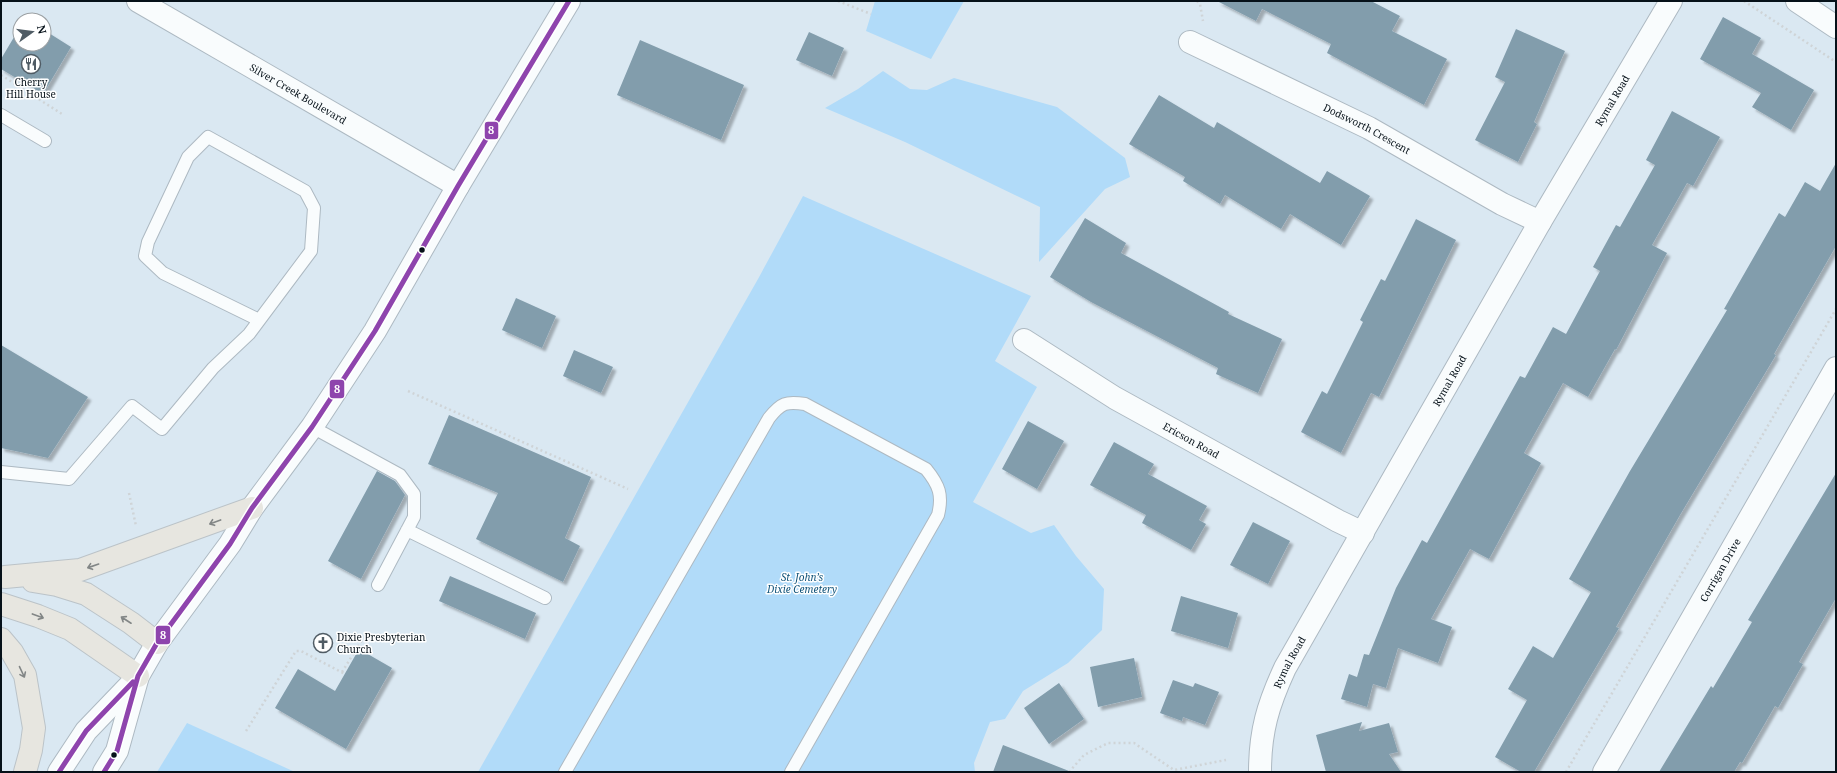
<svg xmlns="http://www.w3.org/2000/svg" width="1837" height="773" viewBox="0 0 1837 773" font-family="'Noto Serif',serif">
<defs>
<filter id="shadow"><feDropShadow dx="3.5" dy="3.5" stdDeviation="1" flood-color="#0004"/></filter>
</defs>
<rect width="100%" height="100%" fill="#dae8f2"/>
<path fill="#b1dbf9" d="M875,1H964L931,59L866,31Z
M883,71L910,89L927,90L954,78L1057,107L1125,158L1130,177L1105,189L1039,262L1040,207L905,142L825,108L858,89Z
M803,196L1031,296L995,361L1037,387L973,502L1031,533L1054,525L1076,556L1104,589L1102,630L1068,663L1023,691L1005,719L990,722L974,763L975,772H478L758,279Z
M187,723L295,772H157Z"/>
<path fill="#829dac" filter="url(#shadow)" d="M1217,1H1371L1400,16L1392,31L1447,59L1424,105L1327,53L1331,44L1262,9L1256,21Z
M1723,17L1761,38L1752,54L1814,90L1791,130L1752,107L1761,93L1700,59Z
M20,27V44H44V30L71,47L43,94L1,69V59Z
M1516,29L1565,51L1534,122L1537,124L1518,162L1475,140L1505,82L1495,77Z
M809,32L844,48L832,76L796,60Z
M640,40L744,85L721,140L617,95Z
M1159,95L1214,128L1217,122L1320,183L1327,171L1370,196L1341,245L1290,214L1281,229L1225,195L1220,204L1183,181L1185,177L1129,144Z
M1672,111L1720,137L1693,186L1687,183L1652,245L1667,253L1616,350L1615,349L1588,397L1563,383L1524,453L1541,463L1489,559L1470,549L1431,619L1452,627L1438,663L1398,648L1386,688L1373,684L1367,707L1341,699L1349,674L1357,677L1364,654L1369,655L1396,588L1422,540L1427,543L1520,376L1525,378L1553,327L1566,334L1600,271L1593,267L1616,225L1620,227L1655,165L1646,160Z
M1836,163V246L1774,354L1776,355L1680,515L1616,627L1619,628L1534,772H1521L1495,757L1527,700L1508,689L1533,646L1553,658L1591,592L1569,579L1630,471L1727,310L1724,309L1779,213L1785,217L1805,182L1820,191Z
M1085,218L1126,243L1121,253L1229,312L1228,314L1282,339L1258,393L1216,374L1218,368L1091,302L1050,277Z
M1416,219L1456,240L1379,397L1371,393L1341,453L1301,432L1322,391L1327,394L1363,322L1360,320L1381,279L1385,281Z
M516,298L556,316L542,348L502,330Z
M1,345L88,397L48,458L1,448Z
M574,350L613,367L601,393L563,376Z
M449,415L591,477L565,538L580,546L563,582L476,539L498,493L428,464Z
M1028,421L1064,441L1037,489L1002,469Z
M1114,442L1154,464L1148,474L1207,506L1199,520L1206,524L1191,550L1142,523L1146,515L1090,485Z
M377,471L395,481L405,495L361,579L328,561Z
M1836,473V598L1799,662L1803,664L1778,708L1775,706L1742,763L1740,762L1734,772H1659L1711,686L1713,688L1752,622L1748,620Z
M1253,522L1290,541L1268,584L1230,565Z
M450,576L536,613L525,639L439,601Z
M1181,596L1238,613L1228,648L1171,631Z
M359,649L392,668L346,749L275,708L298,669L335,691Z
M1134,658L1142,697L1098,707L1090,667Z
M1173,680L1193,687L1195,683L1219,692L1205,725L1183,717L1182,721L1160,713Z
M1059,683L1084,719L1049,744L1024,708Z
M1362,722L1359,731L1389,723L1398,752L1389,754L1401,772H1326L1316,735Z
M1003,745L1069,771L1068,772H993Z"/>
<g fill="none" stroke-linecap="round" stroke-linejoin="round">
<defs>
<path id="lane" d="M1,115L45,141
M312,427L400,475L414,494V517L378,585
M1,472L69,479L132,406L162,429L213,368L249,334L311,251L314,208L305,191L208,137L188,157L148,242L145,256L163,273L259,320
M407,530L545,598
M565,772L769,418C781,403 786,401 805,404L926,469C939,485 943,495 938,515L791,772"/>
<g id="street">
<path d="M1797,1L1836,27"/>
<path id="s1" d="M1190,42L1369,128L1502,204L1540,222"/>
<path id="s2" d="M1024,340L1115,398L1338,521L1363,533"/>
<path id="s3" d="M1604,772L1836,368"/>
</g>
<g id="secondary">
<path id="s4" d="M138,1L458,186"/>
<path d="M59,772L86,731L134,681"/>
<path d="M104,772L117,751L138,676L157,643L230,544L252,508L312,427L375,331L458,186L569,1"/>
<path id="s5" d="M1260,772C1260,731 1268,705 1285,668L1540,222L1671,1"/>
</g>
<path id="primary" d="M5,577L80,570L252,508
M33,581L57,585L86,594L131,623L157,643
M1,604L38,616L70,629L138,676
M1,639L12,652L25,675L34,728L31,750L25,772"/>
</defs>
<use href="#lane" stroke="#adb9c2" stroke-width="14"/>
<use href="#street" stroke="#adb9c2" stroke-width="24"/>
<use href="#secondary" stroke="#adb9c2" stroke-width="24"/>
<use href="#primary" stroke="#bbc3c8" stroke-width="24"/>
<path stroke="#cfd4d7" stroke-width="2.5" stroke-dasharray="2 3" stroke-linecap="butt" d="M838,1L871,14
M1197,1L1200,4L1203,21
M1744,1L1836,62
M1,75L62,114
M408,391L628,489
M129,493L136,526
M342,672L362,640
M246,731L296,651H301L345,674
M1069,772L1084,755L1108,743H1134L1174,770L1226,760
M1566,772L1836,309"/>
<use href="#lane" stroke="#f9fcfd" stroke-width="12"/>
<use href="#street" stroke="#f9fcfd" stroke-width="22"/>
<use href="#secondary" stroke="#f9fcfd" stroke-width="22"/>
<use href="#primary" stroke="#e7e6e0" stroke-width="22"/>
<defs>
<path id="bus-1" d="M59,772L86,731L133,682
M104,772L117,751L138,676L157,643L230,544L252,508L312,427L375,331L458,186L569,1"/>
</defs>
<use href="#bus-1" stroke="#fff" stroke-width="8"/>
<use href="#bus-1" stroke="#8e44ad" stroke-width="5"/>
</g>
<defs><path id="oneway-shaft" d="M-6 0H5M1.5-3L5.5 0L1.5 3" fill="none" stroke-width="1.6" stroke-linecap="round" stroke-linejoin="round"/></defs>
<g stroke="#828686">
<use href="#oneway-shaft" transform="translate(215 522) rotate(160)"/>
<use href="#oneway-shaft" transform="translate(93 566) rotate(161)"/>
<use href="#oneway-shaft" transform="translate(38 616) rotate(20)"/>
<use href="#oneway-shaft" transform="translate(126 620) rotate(-147)"/>
<use href="#oneway-shaft" transform="translate(22 672) rotate(65)"/>
</g>
<defs>
<symbol id="restaurant-ring" viewBox="-11 -11 22 22"><circle r="9.5" fill="#fff" stroke="#505c65" stroke-width="1.5"/><path d="M-5-6h1v4h1v-4h1v4h1v-4h1v5L-1.5 .5V6h-2V.5L-5-1ZM5-6V6H3V1.5H1.5Q1.5-4 5-6Z" fill="#505c65"/></symbol>
<symbol id="church-ring" viewBox="-11 -11 22 22"><circle r="9.5" fill="#fff" stroke="#505c65" stroke-width="1.5"/><path d="M-1.2-6h2.4v3.5h3.3v2.4h-3.3V6h-2.4V-.1h-3.3v-2.4h3.3Z" fill="#505c65"/></symbol>
</defs>
<g fill-rule="evenodd">
<use href="#restaurant-ring" x="20" y="53" width="22" height="22"/>
<use href="#church-ring" x="312" y="632" width="22" height="22"/>
</g>
<g fill="#061119" stroke="#fff" stroke-width="1.5">
<circle cx="422" cy="250" r="3.5"/>
<circle cx="114" cy="755" r="3.5"/>
</g>
<g text-anchor="middle" stroke-width="3" stroke-linejoin="round" paint-order="stroke">
<g font-size="10" fill="#061119" stroke="#fff">
<text x="31" y="86">Cherry<tspan x="31" dy="12">Hill House</tspan></text>
<text x="337" y="641" text-anchor="start">Dixie Presbyterian<tspan x="337" dy="12">Church</tspan></text>
</g>
<g font-size="10" fill="#061119" stroke="#fff">
<text dy="4" stroke="none"><textPath href="#s4" startOffset="185">Silver Creek Boulevard</textPath></text>
<text dy="4" stroke="none"><textPath href="#s5" startOffset="763">Rymal Road</textPath></text>
<text dy="4" stroke="none"><textPath href="#s1" startOffset="197">Dodsworth Crescent</textPath></text>
<text dy="4" stroke="none"><textPath href="#s5" startOffset="439">Rymal Road</textPath></text>
<text dy="4" stroke="none"><textPath href="#s2" startOffset="195">Ericson Road</textPath></text>
<text dy="4" stroke="none"><textPath href="#s3" startOffset="233">Corrigan Drive</textPath></text>
<text dy="4" stroke="none"><textPath href="#s5" startOffset="115">Rymal Road</textPath></text>
</g>
<g font-size="10" font-style="italic" fill="#105379" stroke="#fff">
<text x="802" y="581">St. John’s<tspan x="802" dy="12">Dixie Cemetery</tspan></text>
</g>
</g>
<g stroke="#fff" stroke-width="1.5">
<rect x="484" y="121" width="15" height="19" rx="4" fill="#8e44ad"/>
<rect x="329" y="379" width="16" height="20" rx="4" fill="#8e44ad"/>
<rect x="155" y="625" width="16" height="20" rx="4" fill="#8e44ad"/>
</g>
<g font-size="11" text-anchor="middle" font-weight="bold" fill="#fff">
<text x="491" y="134">8</text>
<text x="337" y="393">8</text>
<text x="163" y="639">8</text>
</g>
<rect width="1837" height="773" fill="none" stroke="#061119" stroke-width="4"/>
<g transform="translate(32 32) rotate(76)"><circle r="19" fill="#ffffff" stroke="#9ba0a3"/>
<path d="M0-3L7 15L0 10L-7 15Z" fill="#505c65"/>
<text y="-6" font-size="11" font-weight="bold" text-anchor="middle" fill="#061119">N</text>
</g>
</svg>
